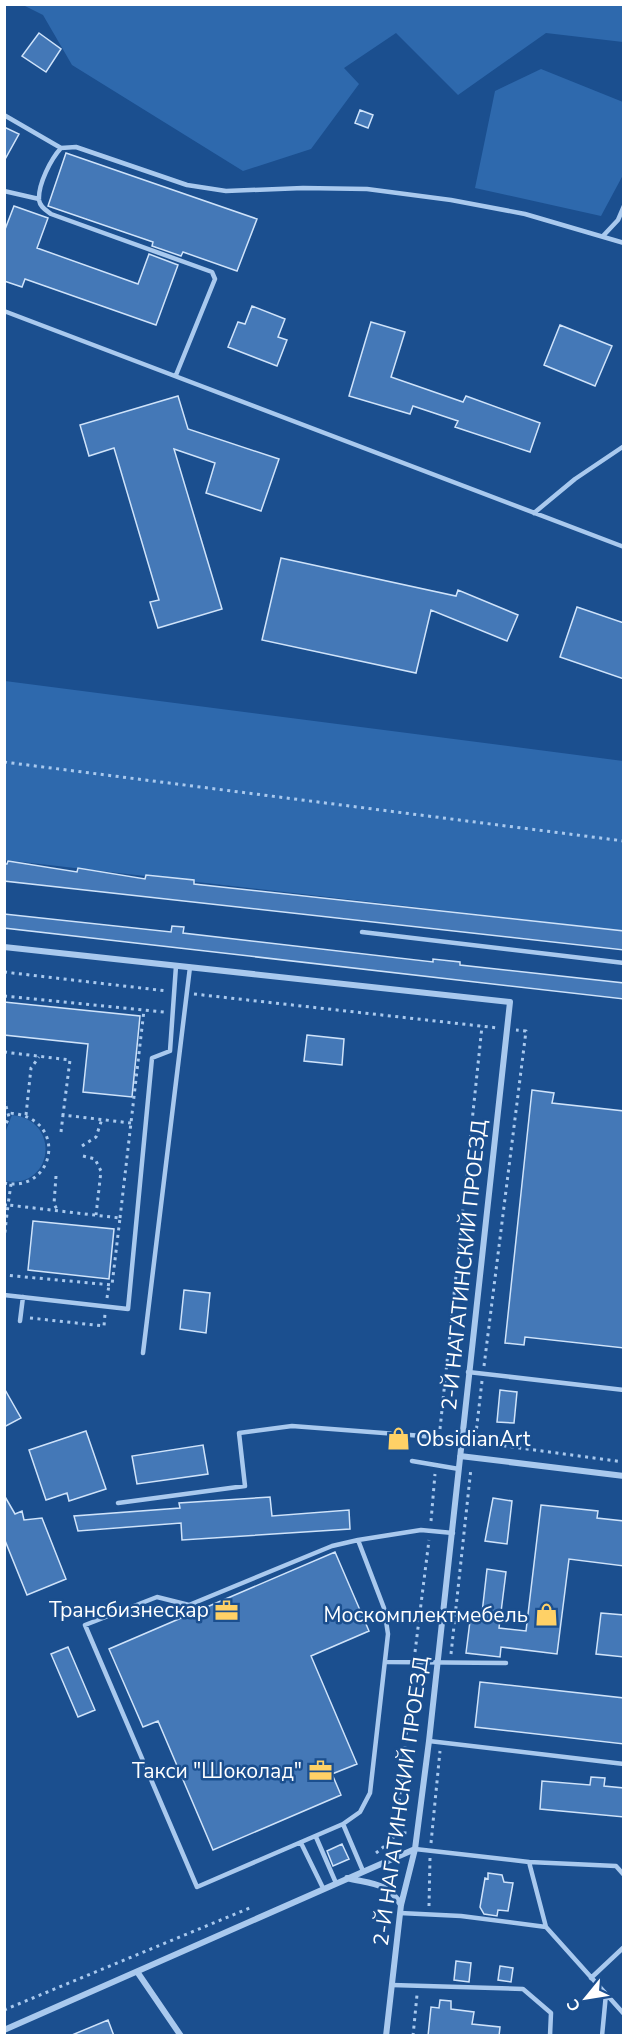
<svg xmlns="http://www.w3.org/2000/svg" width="628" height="2040" viewBox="0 0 628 2040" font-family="'Nunito Sans',sans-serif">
<rect width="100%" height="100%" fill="#1b4f8f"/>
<path fill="#2e69ad" d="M23,5H623V42L546,33L458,95L396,33L344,68L359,84L311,149L243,171L72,65L43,15Z
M541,69L623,102V175L601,216L475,188L495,91Z
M5,681L623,761V931L5,860Z
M12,1115C63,1121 52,1190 5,1181V1133Z"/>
<path fill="#4478b7" stroke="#cfe3fa" stroke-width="1.5" d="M39,33L61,49L46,72L22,56Z
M360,110L373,115L368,128L355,123Z
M4,127L19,134L4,161Z
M66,153L257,219L237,271L183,252L181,256L152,246L153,242L48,206Z
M14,206L48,218L37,248L138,284L149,254L178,265L156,325L25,279L22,287L4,281V232Z
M252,306L285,319L278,337L287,340L277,366L228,347L238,322L245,324Z
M371,322L405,332L391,377L463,402L466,396L540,423L530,452L455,427L458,421L413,406L410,414L349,396Z
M560,325L612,346L595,386L544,365Z
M178,396L188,429L279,459L261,511L206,493L215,463L174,449L222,609L158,628L150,602L159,600L114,448L89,456L80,425Z
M281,558L456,596L458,590L518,615L507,641L431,610L416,673L262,640Z
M577,607L624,623V679L560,657Z
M8,861L77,872L78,868L145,879L146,875L194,880V884L624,931V950L4,881V864H7Z
M4,914L171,932L172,926L184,927L183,933L433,962V959L460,962V965L624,983V999L4,928Z
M4,1002L140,1016L132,1097L83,1092L88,1044L4,1035Z
M307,1035L344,1039L342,1065L304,1061Z
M532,1090L554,1093L552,1103L624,1111V1348L525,1337L524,1345L505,1343Z
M33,1221L114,1229L109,1279L28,1270Z
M184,1290L210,1293L206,1333L180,1329Z
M4,1388L21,1418L4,1427Z
M500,1390L517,1392L514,1423L497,1422Z
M86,1431L106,1489L69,1501L67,1493L46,1500L29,1450Z
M203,1445L208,1474L137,1484L132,1456Z
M4,1495L15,1514L22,1511L24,1520L42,1518L66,1579L27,1595L4,1538Z
M270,1497L272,1516L349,1510L350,1529L182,1540L181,1523L78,1531L74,1516L180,1508L179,1503Z
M493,1498L512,1501L507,1544L485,1541Z
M541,1505L598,1511L597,1518L624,1521V1566L569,1559L557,1654L501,1647L500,1657L466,1653L470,1621L481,1622L487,1569L506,1572L499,1628L526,1631Z
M335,1552L369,1631L311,1656L357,1764L332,1774L341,1795L213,1850L158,1721L143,1727L109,1649Z
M601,1613L624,1615V1657L596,1654Z
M68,1647L95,1710L78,1717L51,1654Z
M480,1682L624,1698V1744L475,1727Z
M591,1777L605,1778L604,1786L624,1788V1817L540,1809L542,1781L590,1785Z
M342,1844L349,1859L333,1866L327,1851Z
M488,1873L502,1875L504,1882L513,1883L508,1911L498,1910L497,1916L484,1914L480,1907L485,1878L488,1879Z
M456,1961L471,1963L469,1982L454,1980Z
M500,1966L513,1968L511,1982L498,1980Z
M440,2000L451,2001V2009L474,2012L472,2024L500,2027L499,2036H428L431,2007L439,2008Z
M108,2020L114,2036H72V2035Z"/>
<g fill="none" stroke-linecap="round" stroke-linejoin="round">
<path stroke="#a9c9ee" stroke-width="3" stroke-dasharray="3 4.5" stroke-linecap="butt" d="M4,762L624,841
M4,972L167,991
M194,994L498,1028
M4,996L164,1012
M4,1052L70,1060L63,1115L131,1123
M4,1099L9,1117L4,1129
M26,1115L31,1068L39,1057
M61,1132L63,1115
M82,1146L96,1137L102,1119
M83,1156L95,1159L101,1171L96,1215
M56,1176L54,1204L58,1211
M4,1183C55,1194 70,1117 9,1113
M4,1205H8L11,1184
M120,1218L144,1010
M4,1240L8,1205L120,1218L112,1285L4,1275
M107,1298L109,1285
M30,1318L104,1326L105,1314
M484,1366L526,1031L516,1030
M482,1381L475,1442L624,1462
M440,1429L482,1026
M431,1521L435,1474
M415,1652L429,1540
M451,1654L471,1468
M396,1832L408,1833
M431,1843L440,1751
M376,1853L392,1840L396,1832L413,1671
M429,1906L430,1858
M4,2010L252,1907
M413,2036L417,1995"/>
<path stroke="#a9c9ee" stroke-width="4.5" d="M4,115L61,148
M4,191L39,199
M603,236L618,220L624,206
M4,311L624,547
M176,375L215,279L212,272L51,214C46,210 40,207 39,200C38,184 51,159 61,148L76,147L187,185L226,191L303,188L367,189L451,200L525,214L624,243
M534,513L575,479L624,446
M362,932L624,963
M4,1295L128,1309L152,1058L170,1051L176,966
M20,1321L23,1297
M143,1353L190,967
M468,1372L624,1390
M412,1461L459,1469
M118,1503L245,1486L239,1433L292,1426L462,1439
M358,1540L384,1608L388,1634L370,1793L360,1812L343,1824L197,1887L85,1625L157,1597L189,1605L332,1546Z
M358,1540L421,1530L453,1533
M387,1662L506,1663
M429,1741L624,1764
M343,1824L363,1871
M316,1837L336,1883
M301,1843L323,1888
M415,1849L529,1862L616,1866L624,1875
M529,1862L546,1927
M400,1913L461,1916L546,1927L624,2014
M591,1978L624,1947
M392,1985L523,1989L551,2013L550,2036
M602,2036L606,1994"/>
<path stroke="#a9c9ee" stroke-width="6" d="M4,947L510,1002L429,1741L415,1849L401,1905L386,2036
M460,1456L624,1476
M347,1878C371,1884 388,1882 401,1905
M138,1973L181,2036
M4,2030L415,1849"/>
</g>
<defs>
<symbol id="shop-bare" viewBox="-9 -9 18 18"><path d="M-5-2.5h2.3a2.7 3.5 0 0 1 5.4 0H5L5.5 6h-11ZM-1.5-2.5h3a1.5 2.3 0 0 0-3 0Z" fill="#ffd166" stroke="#1b4f8f" stroke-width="2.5" paint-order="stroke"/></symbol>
<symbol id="office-bare" viewBox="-9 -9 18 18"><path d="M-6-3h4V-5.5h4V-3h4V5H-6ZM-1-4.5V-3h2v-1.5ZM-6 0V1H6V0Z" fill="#ffd166" stroke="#1b4f8f" stroke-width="2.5" paint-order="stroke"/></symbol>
</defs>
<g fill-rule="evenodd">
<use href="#shop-bare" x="382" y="1422" width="33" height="33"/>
<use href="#office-bare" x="210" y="1594" width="33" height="33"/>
<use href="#shop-bare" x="530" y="1598" width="33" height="33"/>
<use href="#office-bare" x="304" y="1754" width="33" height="33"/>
</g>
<g text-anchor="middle" stroke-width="5" stroke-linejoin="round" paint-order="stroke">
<g font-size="21" fill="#fff" stroke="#1b4f8f">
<text transform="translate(464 1265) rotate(-84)" y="7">2-Й НАГАТИНСКИЙ ПРОЕЗД</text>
<text transform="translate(401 1801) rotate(-82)" y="7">2-Й НАГАТИНСКИЙ ПРОЕЗД</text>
</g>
<g font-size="21" fill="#fff" stroke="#1b4f8f" text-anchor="end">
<text x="416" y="1446" text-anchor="start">ObsidianArt</text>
<text x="209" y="1617">Трансбизнескар</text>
<text x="528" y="1622">Москомплектмебель</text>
<text x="302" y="1778">Такси "Шоколад"</text>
</g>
</g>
<rect width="628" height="2040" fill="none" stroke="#ffffff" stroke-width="12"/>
<g transform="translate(586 1998) rotate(240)" stroke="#1b4f8f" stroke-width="4.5" paint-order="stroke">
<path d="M0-4.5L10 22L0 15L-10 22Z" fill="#ffffff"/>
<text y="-9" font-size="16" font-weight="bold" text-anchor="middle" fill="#ffffff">С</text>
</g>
</svg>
